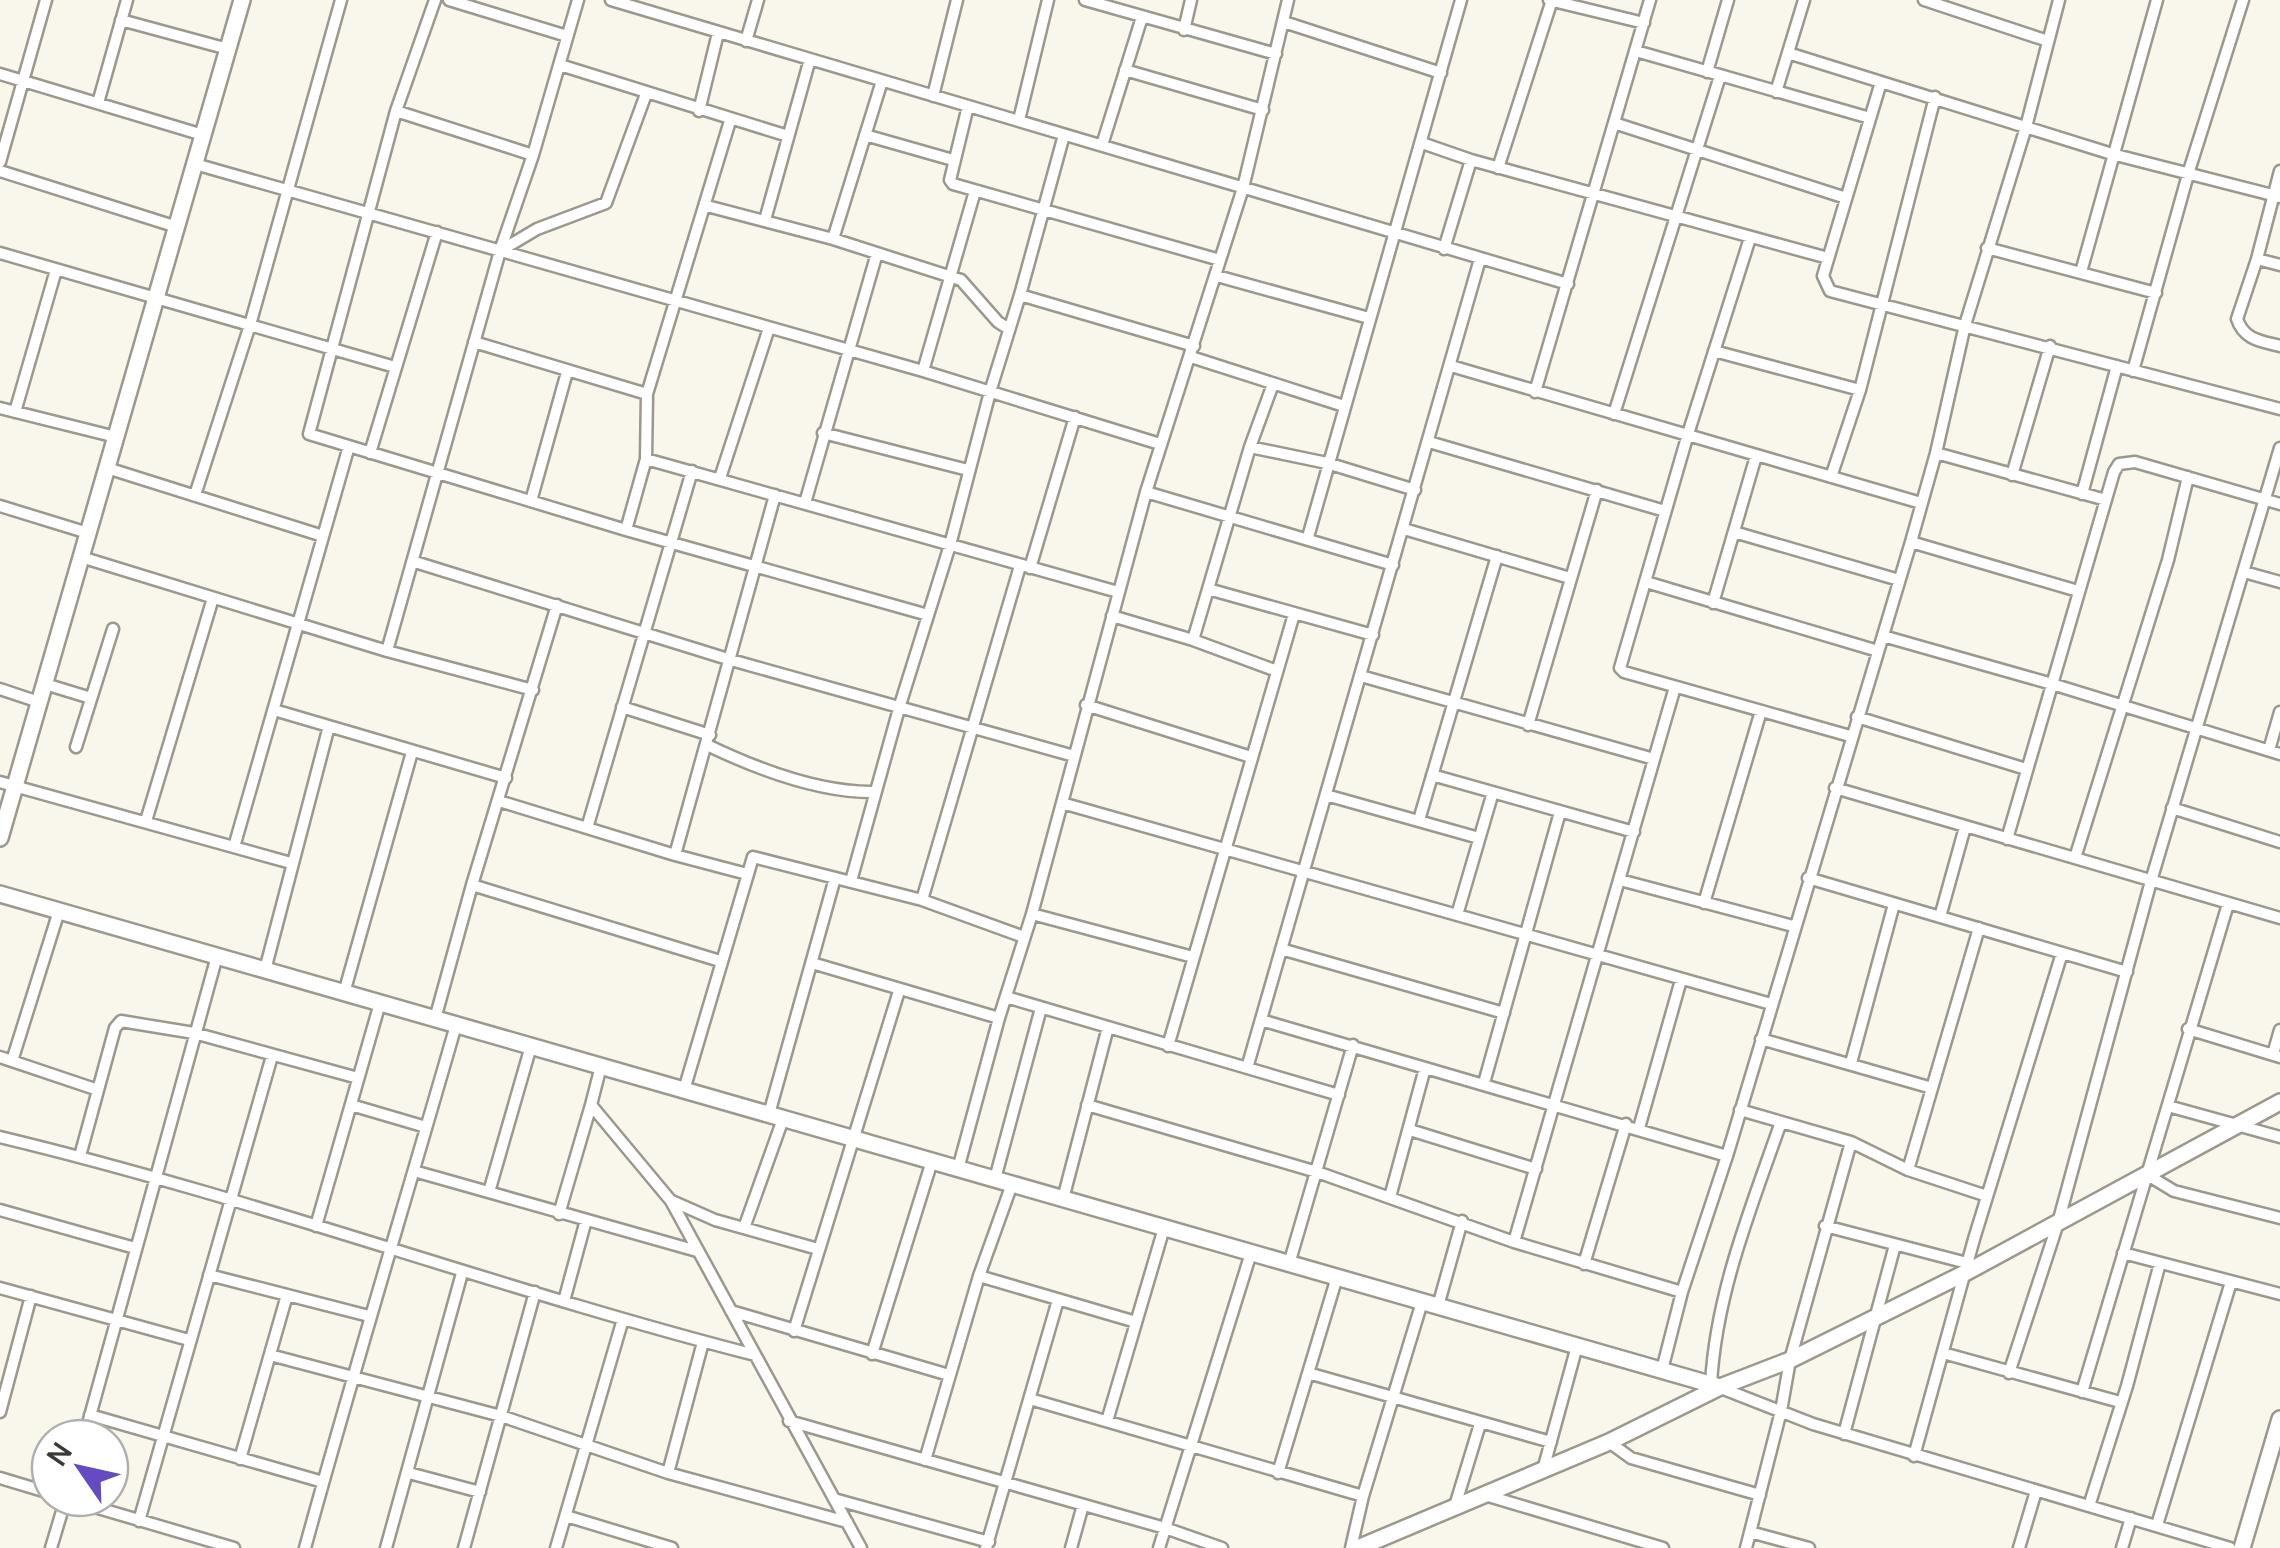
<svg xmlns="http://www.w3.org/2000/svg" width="2280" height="1548" viewBox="0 0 2280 1548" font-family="Manrope,sans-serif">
<rect width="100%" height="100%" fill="#f9f6eb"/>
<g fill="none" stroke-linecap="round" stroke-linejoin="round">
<defs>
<path id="street" d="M435,0L396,111L309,434L626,530L928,615
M449,0L567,36
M611,0L1568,284
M1085,0L1276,54
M1549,0L1644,23
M1924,0L2048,41
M121,20L228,49
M1284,22L1441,73
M1184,30L1191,0
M746,41L758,0
M1636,51L1870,118
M1788,53L2112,154L2280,197
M560,65L788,136
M1125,70L1263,110
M1707,72L1728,0
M0,74L203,135
M1881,82L1823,276L1830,291L2280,409
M1776,92L1804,0
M933,96L957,0
M98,103L127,0
M968,106L950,180L953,184L1220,260
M396,111L533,155
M699,111L718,33
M1019,120L1048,0
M1614,123L1846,198
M865,135L953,160
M1422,143L1471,160L1828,258
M1102,145L1142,17
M0,162L46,0
M195,164L923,371L1160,444
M1498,168L1552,0
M0,171L177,227
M2280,171L2257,259L2237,319C2244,340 2261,341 2280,346
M707,206L833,239L961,280L998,322L1009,329
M765,220L810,59
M1750,238L1688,434L1620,668L1624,672L1850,736
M833,239L882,81
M1987,248L2156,293
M1444,249L1471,160
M500,251L537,229L606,203L646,94
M0,253L395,367
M2257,259L2280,265
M2081,272L2157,0
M1217,276L1369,318
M1020,295L1194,346
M474,342L647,394
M1714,351L1860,390
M1191,357L1344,406
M1451,366L1921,503
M923,371L975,191
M2133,371L2189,171L2243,0
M1535,392L1650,0
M0,408L116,437
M15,412L56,270
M1614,414L1720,76
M823,433L968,470
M1429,442L1665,511
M1250,447L1327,463L1415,490
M370,453L437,232
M1936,453L2106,500
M646,459L1118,592
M107,468L323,536
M2012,475L2050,346
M1831,477L1860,390L1935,97
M720,478L769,328
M1146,492L1393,565
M2082,494L2117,366
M195,495L250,325L341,0
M531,501L567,372
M805,503L877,253
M0,506L88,533
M1404,529L1570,578
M626,530L646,459L647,394L730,121
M1734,532L1899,580
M1308,537L1461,0
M1911,542L2078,591
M81,557L387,651L533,690
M415,562L731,660L1074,756
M1030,568L1075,417
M2244,572L2280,582
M1646,582L1878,651
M1208,589L1373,635
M1713,603L1756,456
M1112,616L1193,640L1277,671
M1883,636L2052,684L2280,754
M1193,640L1250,447L1273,384
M387,651L500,251L533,155L578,0
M1361,676L1654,759
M45,684L91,698
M1675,687L1514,1242L1682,1292
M0,689L39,702
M1086,705L1251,757
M622,707L710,735
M274,710L506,778
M1857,717L2026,769
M1528,725L1597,490
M707,745C757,769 820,793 875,792
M76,747L113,629
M2269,750L2280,712
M1432,775L1634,832
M0,782L291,863
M1835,788L2280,918
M1326,795L1479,838
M499,801L675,855L747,874
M1062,803L1771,1004
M2172,808L2280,842
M1419,820L1497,556
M146,821L213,598
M587,828L692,471
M2007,839L2114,472L2119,464L2135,462L2280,504
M234,847L349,446
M675,855L775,495
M2075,858L2168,560L2188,477
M1808,878L2127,972
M1620,880L1793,926
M851,881L900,705L950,545L990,392L1020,295L1064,135
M472,885L720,961
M922,900L1020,566
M1704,903L1761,711
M1032,914L1193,957
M1457,915L1493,792
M1940,917L1965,827
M1979,928L1908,1170L1987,1196
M1281,949L1504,1013
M812,963L999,1018
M265,970L329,726
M344,993L412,752
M1006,997L1339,1095
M435,1019L472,885L557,605
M1261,1020L1727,1156
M2188,1029L2280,1057
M1761,1039L1932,1088
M1168,1046L1294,614
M2273,1054L2280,1030
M0,1057L98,1090
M12,1061L59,911
M1851,1063L1894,904
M601,1066L591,1105L671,1201L861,1548
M1247,1068L1480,259
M1484,1083L1560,812
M684,1090L753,857L922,900L1024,937
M351,1105L426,1127
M1087,1105L1317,1172L1514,1242
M2168,1106L2280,1137
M1740,1110L1851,1142L1908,1170
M769,1114L835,878
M1639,1128L1681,980
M1410,1130L1536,1169
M0,1137C255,1198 501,1290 755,1355
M80,1156L115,1028L121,1021L194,1033L358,1078
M958,1169L999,1018L1032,914L1146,492L1243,188L1288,0
M414,1171L697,1251
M2146,1174L2174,1191L2280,1218
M995,1179L1041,1008
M489,1192L531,1046
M1390,1197L1425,1068
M1063,1199L1108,1027
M672,1201L715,1220L818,1249
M0,1210L135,1248
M559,1214L591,1105
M316,1226L380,1003
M1825,1226L1967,1263
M744,1228L783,1119
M2123,1253L2280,1294
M1289,1264L1353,1045
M1584,1264L1626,1124
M209,1275L369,1316
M979,1276L1136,1322
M0,1288L189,1340
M564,1301L586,1220
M1438,1306L1462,1221
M731,1311L949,1375
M794,1331L899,991
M1943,1353L2120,1402
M872,1354L932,1161
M270,1355L501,1416L668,1473L847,1522
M1662,1370L1682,1292L1727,1156L1911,542L1936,453L1965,325L2026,127L2059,0
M1308,1373L1551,1442
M2009,1373L2058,1223L2151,881L2280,448
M1711,1384C1716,1293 1751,1208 1781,1122
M1721,1388L1813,1424L2230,1548
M2082,1392L2228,904
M1030,1399L1363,1496
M0,1412L31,1296
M90,1415L323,1482
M789,1421L1165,1528L1222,1548
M1107,1421L1164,1228
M1844,1434L1895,1245
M84,1438L217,956
M1609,1442L1631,1458L1760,1495
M1914,1456L1974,1239L2062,953
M240,1459L287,1295
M925,1460L979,1276L1012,1184
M1543,1470L1577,1346
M409,1473L480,1492
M668,1473L703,1342
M1278,1473L1337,1277
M0,1478L50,1493
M1485,1495L1663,1548
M64,1498L234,1548
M834,1499L989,1542
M1455,1506L1480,1424
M2089,1506L2127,1386L2160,1263
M566,1516L672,1548
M139,1521L272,1056
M2157,1525L2231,1282
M1750,1532L1809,1548
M51,1548L66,1498
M305,1548C353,1373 406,1199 456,1025
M386,1548L462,1273
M464,1548L535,1292
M556,1548L623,1319
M986,1548L1058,1300
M1071,1548L1083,1505
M1159,1548L1251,1253
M1351,1548L1363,1496L1422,1302
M1746,1548L1781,1411L1790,1360L1851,1142
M2019,1548L2036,1491
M2122,1548L2131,1518"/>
<path id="secondary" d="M0,838L242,0
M0,894L1720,1387
M1358,1548L1609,1442L1720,1387L1790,1360L1965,1273L2280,1102
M2242,1548L2280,1419"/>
</defs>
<use href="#street" stroke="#9b988e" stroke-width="15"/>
<use href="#secondary" stroke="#9b988e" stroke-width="20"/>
<use href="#street" stroke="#fff" stroke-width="10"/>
<use href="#secondary" stroke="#fff" stroke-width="15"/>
</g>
<g transform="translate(80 1468) rotate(304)"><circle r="48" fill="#ffffff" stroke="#b0b0ae" stroke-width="2.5"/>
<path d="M0-8L18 38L0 25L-18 38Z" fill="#654ac3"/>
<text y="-15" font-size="28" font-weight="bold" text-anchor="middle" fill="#3a3935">N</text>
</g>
</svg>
